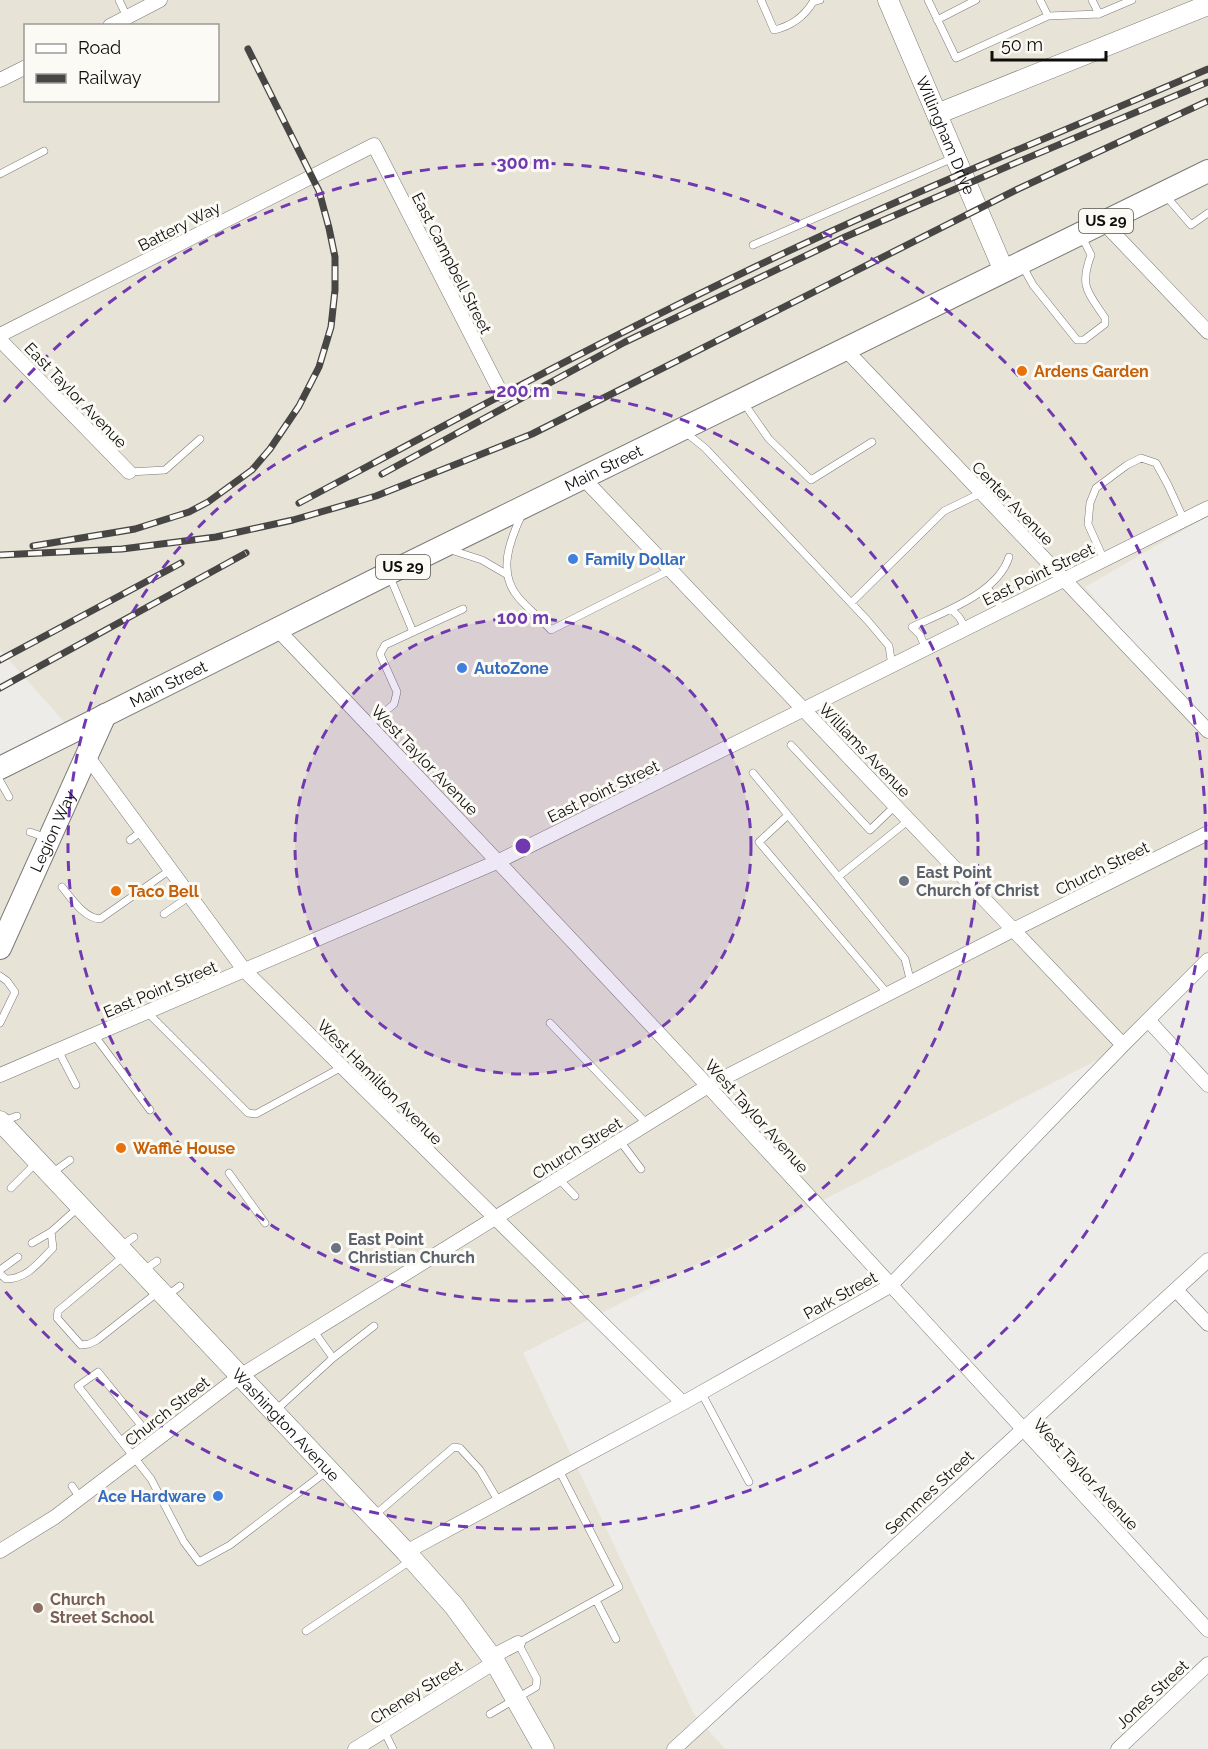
<svg xmlns="http://www.w3.org/2000/svg" width="1208" height="1749" viewBox="0 0 1208 1749" font-family="Raleway,sans-serif">
<rect width="100%" height="100%" fill="#eeece8"/>
<path fill="#e7e3d7" fill-rule="evenodd" d="M0,0H1208V516L1085,587L1208,730V960L1127,1045L523,1353L694,1714L725,1749H0V766L75,734L0,650ZM26,26H218V100H26Z"/>
<g fill="none" stroke-linecap="round" stroke-linejoin="round">
<defs>
<path id="lane" d="M119,0L127,17
M761,0L774,30C792,26 804,17 813,2L820,0
M928,0L956,58L1048,16L1040,0
M1092,0L1099,14
M1048,16L1099,14L1132,0
M937,20L976,0
M0,174L44,151
M1165,195L1191,225L1208,213
M753,245L953,158
M1022,265L1033,285L1077,340H1084L1105,324V318C1088,292 1079,287 1091,255L1082,237
M743,402L769,439L811,480L872,442
M685,432L705,448L868,621L889,646L892,666
M129,472L165,470L200,439
M522,514C510,540 497,572 518,597C528,609 541,619 551,630L670,570
M451,550L482,560L506,574
M1104,560L1088,524L1090,503L1096,488L1127,465L1141,458L1156,463L1168,485L1184,520
M987,588L996,598L1002,611
M851,603L944,511L981,493
M951,609L959,617L966,629
M413,632L463,609
M926,649L920,635L912,627C944,612 998,593 1009,557
M369,725L394,704L397,692L380,654L385,645L413,632L390,577
M791,745L870,830L895,806
M753,773L788,815
M0,781L9,797
M30,832L47,838
M130,840L142,831
M838,877L909,820
M62,887C72,899 84,918 100,919L170,870
M164,914L190,896
M205,973L213,984
M0,976L7,981L15,992L0,1023
M888,994L759,842L788,815L905,959L911,983
M147,1012L248,1113L256,1114L342,1067
M550,1023L647,1124
M94,1035L150,1110
M58,1050L76,1085
M3,1121L17,1116
M620,1141L641,1169
M52,1173L70,1160
M229,1173L265,1223
M559,1179L575,1196
M11,1188L36,1163
M32,1243L51,1232
M121,1246L134,1237
M124,1256L58,1311L57,1318L81,1345L89,1344L97,1340L158,1292
M0,1270L18,1257
M144,1270L157,1261
M0,1274L6,1279C27,1279 39,1262 53,1248L51,1232L79,1207
M168,1295L180,1286
M333,1358L374,1326
M701,1392L749,1482
M276,1410L333,1358L313,1330
M122,1440L141,1425L98,1372L78,1386L151,1479L184,1542L199,1562L230,1545L327,1471
M72,1486L80,1498
M375,1515L454,1447L460,1448L480,1470L499,1502
M596,1600L616,1639
M306,1631L410,1561
M490,1714L536,1687L537,1679L518,1643L619,1587L559,1470
M384,1731L393,1749"/>
<path id="street" d="M110,26L160,0
M0,80L26,67
M1103,222L1208,332
M0,335L374,145L502,395
M0,340L129,472
M845,349L1208,731
M583,478L1123,1045
M277,629C421,780 564,931 706,1084C874,1265 1040,1449 1208,1630
M87,756L245,971L683,1403
M1148,1020L1208,1085
M0,1075L499,861L1208,508
M1176,1290L1208,1324
M0,1551L55,1517L240,1376L708,1086L1013,930L1208,833
M406,1552L683,1403L890,1286L1123,1045L1208,960
M491,1657L518,1643
M355,1749L495,1662
M674,1749L1208,1260
M1118,1749L1208,1664"/>
<g id="secondary">
<path id="s1" d="M888,0L1004,271"/>
<path d="M937,114L1208,5"/>
<path id="s2" d="M0,1121L406,1552L454,1606L495,1662L544,1749"/>
</g>
<g id="primary">
<path id="s3" d="M0,768L389,573L1208,171"/>
<path id="s4" d="M0,948L105,715"/>
</g>
</defs>
<use href="#lane" stroke="#7b7a76" stroke-width="8"/>
<use href="#street" stroke="#7b7a76" stroke-width="15"/>
<use href="#secondary" stroke="#7b7a76" stroke-width="21"/>
<use href="#primary" stroke="#7b7a76" stroke-width="24"/>
<use href="#lane" stroke="#fff" stroke-width="7"/>
<use href="#street" stroke="#fff" stroke-width="14"/>
<use href="#secondary" stroke="#fff" stroke-width="20"/>
<use href="#primary" stroke="#fff" stroke-width="22"/>
<defs>
<path id="rail" d="M382,474L625,342L845,237L1013,164L1208,82
M299,503C451,422 602,340 757,266C905,195 1057,134 1208,69
M33,546L135,529L189,512L208,502L252,470L270,449L299,406L319,367L331,327L335,290V257L329,228L319,191L248,49
M0,555L122,549L216,537L293,520L376,496L532,434L1018,189L1208,101
M0,660L181,563
M0,688L246,553"/>
</defs>
<use href="#rail" stroke="#474644" stroke-width="7"/>
<use href="#rail" stroke="#fbfaf5" stroke-width="4.5" stroke-dasharray="14" stroke-linecap="butt"/>
</g>
<circle cx="523" cy="846" r="228" fill="#7039af" fill-opacity=".12"/>
<g fill="none" stroke="#7039af" stroke-width="3" stroke-dasharray="10 8">
<circle cx="523" cy="846" r="228"/>
<circle cx="523" cy="846" r="455"/>
<path d="M4 402A683 683 0 1 1 4 1290"/>
</g>
<g fill="#e8710a" stroke="#fbfaf5" stroke-width="2">
<circle cx="1022" cy="371" r="6"/>
<circle cx="116" cy="891" r="6"/>
<circle cx="121" cy="1148" r="6"/>
</g>
<g fill="#3f7fe0" stroke="#fbfaf5" stroke-width="2">
<circle cx="573" cy="559" r="6"/>
<circle cx="462" cy="668" r="6"/>
<circle cx="218" cy="1496" r="6"/>
</g>
<g fill="#6b7280" stroke="#fbfaf5" stroke-width="2">
<circle cx="904" cy="881" r="6"/>
<circle cx="336" cy="1248" r="6"/>
</g>
<circle fill="#8d6e63" stroke="#fbfaf5" stroke-width="2" cx="38" cy="1608" r="6"/>
<g text-anchor="middle" stroke-width="6" stroke-linejoin="round" paint-order="stroke">
<g fill="#fbfaf5" stroke="#555452" stroke-width="1.5">
<rect x="1079" y="209" width="54" height="24" rx="4.5"/>
<rect x="376" y="555" width="54" height="24" rx="4.5"/>
</g>
<g font-size="15" font-weight="bold" fill="#0e0d0c">
<text x="1106" y="226">US 29</text>
<text x="403" y="572">US 29</text>
</g>
<g font-size="16" fill="#0e0d0c" stroke="#fbfaf5">
<text dy="6" stroke="none"><textPath href="#s1" startOffset="147">Willingham Drive</textPath></text>
<text transform="translate(179 226) rotate(-27)" y="6">Battery Way</text>
<text transform="translate(452 263) rotate(63)" y="6">East Campbell Street</text>
<text transform="translate(76 395) rotate(46)" y="6">East Taylor Avenue</text>
<text dy="6" stroke="none"><textPath href="#s3" startOffset="674">Main Street</textPath></text>
<text transform="translate(1013 503) rotate(46)" y="6">Center Avenue</text>
<text transform="translate(1038 574) rotate(-26)" y="6">East Point Street</text>
<text dy="6" stroke="none"><textPath href="#s3" startOffset="188">Main Street</textPath></text>
<text transform="translate(865 750) rotate(46)" y="6">Williams Avenue</text>
<text transform="translate(425 760) rotate(46)" y="6">West Taylor Avenue</text>
<text transform="translate(603 791) rotate(-26)" y="6">East Point Street</text>
<text dy="6" stroke="none"><textPath href="#s4" startOffset="128">Legion Way</textPath></text>
<text transform="translate(1102 868) rotate(-26)" y="6">Church Street</text>
<text transform="translate(160 989) rotate(-23)" y="6">East Point Street</text>
<text transform="translate(380 1082) rotate(45)" y="6">West Hamilton Avenue</text>
<text transform="translate(757 1116) rotate(48)" y="6">West Taylor Avenue</text>
<text transform="translate(577 1148) rotate(-32)" y="6">Church Street</text>
<text transform="translate(840 1295) rotate(-29)" y="6">Park Street</text>
<text transform="translate(167 1411) rotate(-38)" y="6">Church Street</text>
<text dy="6" stroke="none"><textPath href="#s2" startOffset="417">Washington Avenue</textPath></text>
<text transform="translate(1086 1474) rotate(47)" y="6">West Taylor Avenue</text>
<text transform="translate(929 1492) rotate(-43)" y="6">Semmes Street</text>
<text transform="translate(416 1692) rotate(-32)" y="6">Cheney Street</text>
<text transform="translate(1152 1694) rotate(-43)" y="6">Jones Street</text>
</g>
<g font-size="16" font-weight="bold" fill="#c56008" stroke="#fbfaf5" text-anchor="start">
<text x="1034" y="377">Ardens Garden</text>
<text x="128" y="897">Taco Bell</text>
<text x="133" y="1154">Waffle House</text>
</g>
<g font-size="16" font-weight="bold" fill="#366cbe" stroke="#fbfaf5" text-anchor="start">
<text x="585" y="565">Family Dollar</text>
<text x="474" y="674">AutoZone</text>
<text x="206" y="1502" text-anchor="end">Ace Hardware</text>
</g>
<g font-size="16" font-weight="bold" fill="#5b616d" stroke="#fbfaf5" text-anchor="start">
<text x="916" y="878">East Point<tspan x="916" dy="18">Church of Christ</tspan></text>
<text x="348" y="1245">East Point<tspan x="348" dy="18">Christian Church</tspan></text>
</g>
<g font-size="16" font-weight="bold" fill="#785e54" stroke="#fbfaf5" text-anchor="start">
<text x="50" y="1605">Church<tspan x="50" dy="18">Street School</tspan></text>
</g>
</g>
<circle cx="523" cy="846" r="9" fill="#7039af" stroke="#fbfaf5" stroke-width="3"/>
<g font-size="18" text-anchor="middle" font-weight="bold" fill="#7039af" stroke="#fbfaf5" stroke-width="6" stroke-linejoin="round" paint-order="stroke">
<text x="523" y="169">300 m</text>
<text x="523" y="397">200 m</text>
<text x="523" y="624">100 m</text>
</g>
<rect x="24" y="24" width="195" height="78" fill="#fbfaf5" stroke="#9c9b98" stroke-width="1.5"/>
<rect x="36" y="44" width="30" height="9" fill="#ffffff" stroke="#9c9b98" stroke-width="1.5"/>
<text x="78" y="54" font-size="18" fill="#0e0d0c">Road</text>
<rect x="36" y="74" width="30" height="9" fill="#474644" stroke="#9c9b98" stroke-width="1.5"/>
<text x="78" y="84" font-size="18" fill="#0e0d0c">Railway</text>
<path d="M992 51v9h114v-9" fill="none" stroke="#0e0d0c" stroke-width="3"/>
<text x="1001" y="51" font-size="18" fill="#0e0d0c" stroke="#fbfaf5" stroke-width="4.5" paint-order="stroke">50 m</text>
</svg>
